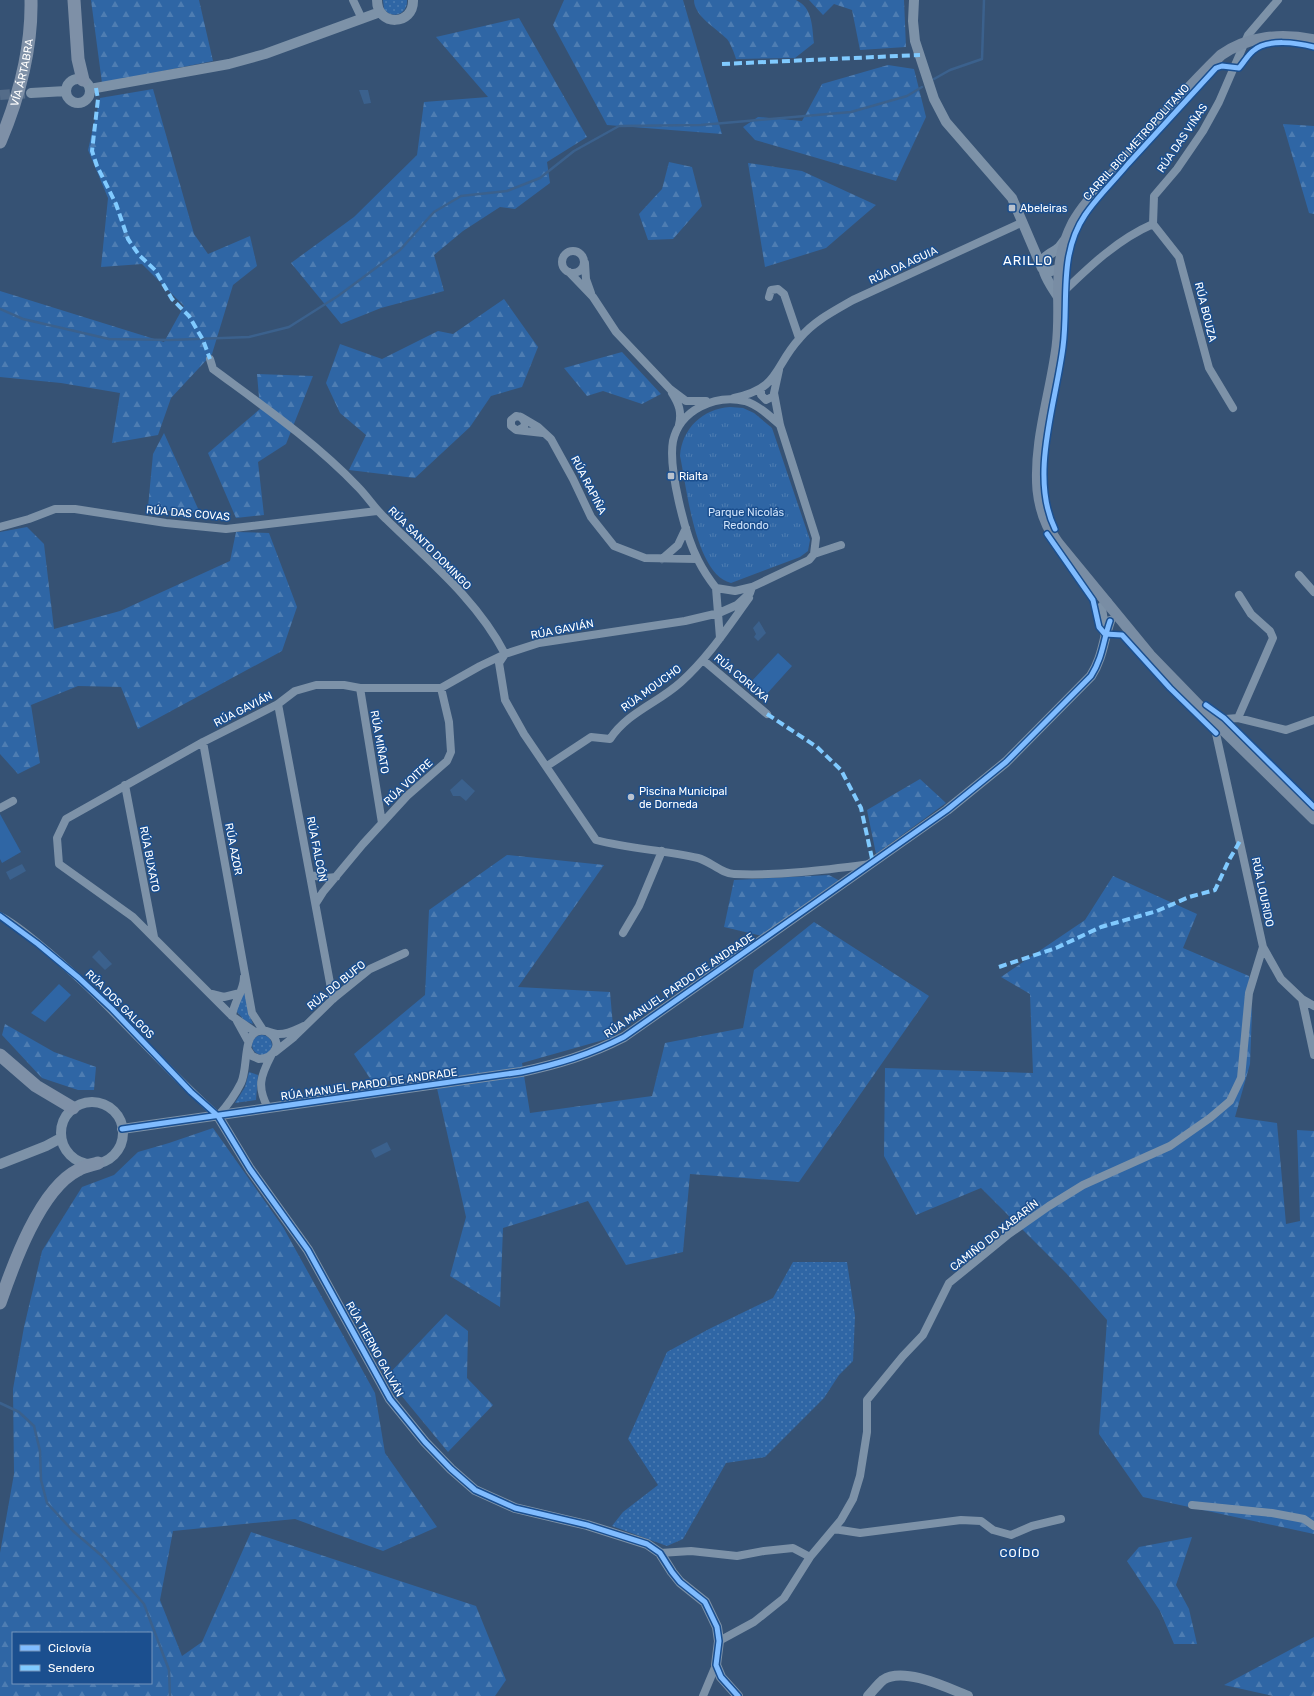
<svg xmlns="http://www.w3.org/2000/svg" width="1314" height="1696" viewBox="0 0 1314 1696" font-family="Rubik,sans-serif">
<defs>
<pattern id="grass-dots" width="8" height="8" patternUnits="userSpaceOnUse"><rect width="8" height="8" fill="#2f66a5"/><path d="M2 2h.1M6 6h.1" fill="none" stroke="#4e7db2" stroke-width="1.8" stroke-linecap="round"/></pattern>
<pattern id="forest-firs" width="22" height="20" patternUnits="userSpaceOnUse"><rect width="22" height="20" fill="#2f66a5"/><path d="M5 1l3.5 6h-7zM16 11l3.5 6h-7z" fill="#4e7db2"/></pattern>
<pattern id="park-tufts" width="24" height="20" patternUnits="userSpaceOnUse"><rect width="24" height="20" fill="#2f66a5"/><path d="M3 7l-1-3M5 7V3M7 7l1-3M15 17l-1-3M17 17v-4M19 17l1-3" fill="none" stroke="#4e7db2"/></pattern>
</defs>
<rect width="100%" height="100%" fill="#365274"/>
<path fill="url(#grass-dots)" d="M383,0H407C408,14 392,20 384,9Z
M246,992L248,1012L253,1024L245,1021L237,1012L238,1000Z
M252 1045a10 10 0 1 1 20 0a10 10 0 1 1-20 0Z
M249,1072L258,1075L256,1100L235,1103L245,1087Z
M793,1262H847L855,1316L853,1361L839,1375L824,1398L765,1457L726,1463L683,1539L667,1546L612,1526L623,1512L658,1485L628,1439L667,1352L709,1329L773,1298Z"/>
<path fill="url(#forest-firs)" fill-rule="evenodd" d="M91,0H199L213,61L102,83Z
M564,0H683L722,134L607,125L553,25Z
M694,0H796C813,8 812,27 814,43L795,58L736,59C734,53 731,44 727,39C716,28 694,16 694,0Z
M809,0H904L906,47L860,50L852,10L834,4L823,15Z
M519,18L587,137L547,162L550,183L515,209L500,207L463,231L434,255L444,291L381,308L341,324L291,263L354,217L417,155L424,102L488,97L436,37Z
M888,65L914,69L926,117L896,181L755,140L743,127L758,117L802,121L822,84Z
M153,89L194,234L208,254L250,236L257,266L233,285L212,354L171,398L158,435L112,443L120,393L61,383L0,377V291L164,342L184,306L142,264L101,267L108,198L88,150L100,98Z
M1283,124L1314,126V214L1309,213Z
M669,162L692,167L702,206L673,239L648,240L639,214L662,189Z
M748,163L802,171L876,205L826,248L765,267Z
M504,299L538,347L522,387L491,396L470,427L415,478L349,470L366,435L340,413L326,383L340,344L382,359L438,331L453,334Z
M622,352L661,394L642,404L603,391L587,396L564,368Z
M257,374L313,376L286,444L258,462L264,515L236,518L208,453L260,409Z
M164,433L200,513L177,512L148,507L153,454Z
M27,527L44,544L54,629L120,611L230,561L236,532L269,533L297,607L282,651L138,729L121,687L78,686L31,705L40,763L18,774L0,754V532Z
M920,779L946,803L876,854L867,810Z
M507,855L604,865L518,987L610,992L614,1037L522,1063L530,1113L652,1096L665,1043L743,1028L754,970L814,922L929,996L799,1182L690,1174L683,1252L626,1265L588,1201L503,1228L500,1307L450,1276L466,1217L434,1075L373,1083L354,1054L425,995L429,910Z
M829,875L840,881L762,936L724,927L734,880Z
M1113,876L1197,914L1183,948L1249,976L1252,1014L1250,1064L1235,1117L1277,1123L1286,1224L1300,1221L1297,1130L1314,1131V1534L1143,1497L1099,1434L1107,1320L1066,1273L981,1188L916,1215L884,1156L885,1068L1033,1073L1030,994L1001,977L1085,920Z
M5,1024L54,1052L96,1067L94,1090H78L42,1078L2,1035Z
M213,1128L283,1227L375,1393L385,1453L437,1527L383,1551L295,1519L173,1531L160,1600L182,1656L202,1642L251,1532L476,1606L506,1680L495,1696H0V1553L14,1474L13,1389L24,1327L42,1251L82,1187L114,1175L138,1152L169,1143ZM13,1633H151V1683H13Z
M446,1314L468,1331L467,1378L493,1405L448,1452L386,1377Z
M1192,1537L1176,1585L1189,1609L1197,1644H1174L1160,1611L1127,1561L1139,1547Z
M1314,1637V1696H1273L1224,1685Z"/>
<path fill="url(#park-tufts)" d="M730,407L743,408L754,413L772,428L810,540L808,551L800,557L731,583C695,574 687,488 680,456C682,428 703,409 730,407Z"/>
<path fill="#2f66a5" d="M778,653L792,666L764,697L749,684Z
M0,814L21,852L2,863L0,859Z
M59,984L71,995L45,1022L31,1013Z"/>
<path fill="#3b618d" d="M359,90H368L371,103L364,104Z
M759,621L766,633L758,641L754,637L756,634L753,628Z
M462,779L475,791L466,801L460,796H453L450,790Z
M22,864L26,871L10,880L6,872Z
M99,950L112,964L105,970L92,957Z
M387,1142L391,1150L375,1158L371,1150Z"/>
<g fill="none" stroke-linecap="round" stroke-linejoin="round">
<path stroke="#3b618d" stroke-width="2.5" d="M934,79L950,70L982,59L984,0
M0,309L23,319L109,339L170,340L249,337L289,327L338,296L400,250L434,212L461,196L507,191L540,178L574,151L619,126L701,125L851,112L907,96L922,87
M0,1403L19,1412L34,1426L40,1451L41,1480L47,1503L73,1531L102,1556L144,1604L169,1670L170,1696"/>
<path stroke="#546c89" stroke-width="10" stroke-dasharray="10 5" stroke-linecap="butt" d="M0,95L31,93"/>
<path stroke="#7d92a8" stroke-width="8" d="M353,0L362,19
M1153,224L1179,257L1209,368L1233,408
M562 262a11 11 0 1 1 22 0a11 11 0 1 1-22 0Z
M585,263L586,279L591,293
M569,272L593,297L616,332L670,389L686,401H706
M769,297L771,290L778,289L784,294L799,338
M1058,297C1087,269 1116,240 1153,224L1154,196L1177,169L1203,131L1219,102L1248,35L1278,0
M210,359L213,369C263,406 315,442 358,487C368,497 375,509 386,519C429,561 477,600 505,654L499,663L505,700L524,734L596,840C630,849 664,850 698,858C710,861 722,874 734,874C780,876 825,870 871,864
M779,370L774,393L780,425L816,538L814,554L809,560L752,587L735,591L716,588C709,579 703,570 698,560C685,535 668,468 673,441C680,410 715,394 745,401C758,405 770,416 780,425
M761,389V395L766,400L774,396
M672,393C679,404 682,412 679,425
M734,398C781,388 773,367 800,338C814,321 834,311 853,300L1023,222
M521,417L538,427L551,439L573,479L591,517L614,546L645,558L697,559
M518,430L524,427L525,422L521,417L516,416L511,420V426L516,430L543,433
M0,527L29,519L55,509H75L166,523L226,529L377,511
M814,554L841,545
M662,559L678,545L686,528
M1299,575L1314,592
M716,588L720,638
M703,660L767,714
M360,688L382,823
M278,704L333,999
M1238,718L1273,638L1270,631L1251,614L1239,595
M1314,720L1286,730L1238,718L1213,720L1263,947L1281,979L1302,999L1314,1055
M203,742L252,1013L263,1030
M547,766L591,737L610,739C628,712 658,703 681,682C708,658 728,627 749,598
M125,785L154,937
M0,808L13,801
M310,875L327,878L336,877
M316,903L323,892L363,844L407,796L447,761L451,752L449,722L441,688
M0,916C18,925 35,941 51,954C111,1004 160,1065 218,1116C227,1106 235,1095 241,1083C248,1069 243,1038 256,1032C263,1028 270,1033 277,1034C287,1035 295,1030 304,1026
M623,933L639,906L662,851
M212,994L224,997L240,993
M1302,999L1314,1006
M232,1016C234,1001 244,991 244,977
M237,1021L248,1041
M255,1032L232,1016L133,917L59,864L57,838L66,819L203,742L278,704L295,691L316,685H344L360,688H441L480,666L505,654L539,643L685,621L719,613L737,605L750,593L752,587
M248,1050L252,1056L259,1059C275,1058 284,1042 268,1032
M275,1052L294,1037L333,999L370,969L405,953
M268,1108C257,1087 260,1077 271,1056
M1192,1505L1272,1513L1304,1519L1314,1526
M834,1529L860,1533L961,1520L981,1521L993,1530L1011,1535L1032,1526L1061,1519
M660,1553L691,1551L737,1556L764,1551L793,1548L810,1557L784,1598L754,1622L719,1641
M810,1557L841,1520L853,1499L860,1476L867,1432V1400L903,1356L923,1335L949,1283L1009,1234L1049,1206L1083,1185L1170,1146L1210,1118L1230,1101L1241,1078L1249,993L1263,947
M703,1696L716,1665"/>
<path stroke="#7d92a8" stroke-width="10" d="M377,0C377,27 414,26 413,0
M914,0L913,21L915,41L934,99L946,122L1012,198L1042,268L1048,272L1058,269
M66 91a12 12 0 1 1 24 0a12 12 0 1 1-24 0Z
M90,89L229,64L265,54L380,12
M31,93L66,91
M1058,297C1052,287 1034,264 1048,255C1057,249 1057,251 1064,241
M1105,634L1101,608L1107,602
M61 1133a31 31 0 1 1 62 0a31 31 0 1 1-62 0Z
M218,1116L250,1169L308,1250L390,1399L425,1442L451,1469L475,1490L515,1508L587,1525L647,1544L660,1553L672,1572L680,1582L705,1602L717,1627L719,1641L716,1665L721,1677L738,1696
M122,1129L521,1072C558,1064 589,1055 624,1037L947,810L1006,762L1091,676C1103,657 1103,641 1110,621
M0,1164L46,1146L61,1138
M868,1696C873,1691 878,1684 883,1680C903,1666 948,1688 968,1696"/>
<path stroke="#798da4" stroke-width="11" d="M1314,40C1282,33 1248,36 1221,55C1184,91 1150,130 1117,169C1102,186 1084,203 1073,223C1050,268 1063,300 1057,347C1051,394 1034,442 1038,490C1040,510 1046,527 1058,543L1150,655L1213,720L1314,819"/>
<g stroke="#7e90a7" stroke-width="13">
<path d="M74,0L78,59L83,80"/>
<path id="s1" d="M0,142C19,97 32,49 31,0"/>
<path d="M0,1055L36,1086L73,1108"/>
<path d="M0,1303C13,1265 40,1189 78,1170C84,1166 92,1165 98,1163"/>
</g>
<path stroke="#80caff" stroke-width="4" stroke-dasharray="8 4" stroke-linecap="butt" d="M722,64L920,55
M96,88L98,99L92,151L97,166L116,204L128,239L139,255L155,270L172,299L189,316L203,340L210,359
M767,714L817,747L841,770L861,808L873,863
M999,967L1056,948L1101,927L1157,911L1189,897L1215,890L1229,860L1240,841"/>
<defs>
<path id="cycleway" d="M1055,529C1029,476 1056,403 1063,347C1069,302 1058,255 1085,215C1097,197 1114,181 1128,164C1157,132 1187,100 1216,68L1222,66L1239,68C1244,62 1248,55 1253,51C1267,38 1298,43 1314,47
M1047,534L1093,600L1099,627L1105,634L1122,635L1170,688L1216,733
M1206,705L1224,718L1314,807
M0,916L38,944L79,978L112,1009L191,1092L218,1116L250,1169L308,1250L390,1399L425,1442L451,1469L475,1490L515,1508L587,1525L647,1544L660,1553L672,1572L680,1582L705,1602L717,1627L719,1641L716,1665L721,1677L738,1696
M122,1129L521,1072C558,1064 589,1055 624,1037L947,810L1006,762L1091,676C1103,657 1103,641 1110,621"/>
</defs>
<use href="#cycleway" stroke="#1b4f8f" stroke-width="8"/>
<use href="#cycleway" stroke="#80bcff" stroke-width="5"/>
</g>
<g fill="#b9c2ce" stroke="#1b4f8f" stroke-width="1.5">
<rect x="1008" y="204" width="8" height="8" rx="2"/>
<rect x="667" y="472" width="8" height="8" rx="2"/>
<circle cx="631" cy="797" r="4"/>
</g>
<g text-anchor="middle" stroke-width="3" stroke-linejoin="round" paint-order="stroke">
<g font-size="11" fill="#fff" stroke="#1b4f8f">
<text dy="4" stroke="none"><textPath href="#s1" startOffset="73">VÍA ÁRTABRA</textPath></text>
<text transform="translate(1182 138) rotate(-56)" y="4">RÚA DAS VIÑAS</text>
<text transform="translate(1136 142) rotate(-48)" y="4">CARRIL BICI METROPOLITANO</text>
<text transform="translate(903 265) rotate(-25)" y="4">RÚA DA AGUIA</text>
<text transform="translate(1206 312) rotate(76)" y="4">RÚA BOUZA</text>
<text transform="translate(589 485) rotate(63)" y="4">RÚA RAPIÑA</text>
<text transform="translate(188 513) rotate(5)" y="4">RÚA DAS COVAS</text>
<text transform="translate(430 548) rotate(45)" y="4">RÚA SANTO DOMINGO</text>
<text transform="translate(562 629) rotate(-11)" y="4">RÚA GAVIÁN</text>
<text transform="translate(742 678) rotate(40)" y="4">RÚA CORUXA</text>
<text transform="translate(651 688) rotate(-36)" y="4">RÚA MOUCHO</text>
<text transform="translate(243 709) rotate(-27)" y="4">RÚA GAVIÁN</text>
<text transform="translate(380 742) rotate(80)" y="4">RÚA MIÑATO</text>
<text transform="translate(408 782) rotate(-43)" y="4">RÚA VOITRE</text>
<text transform="translate(234 849) rotate(79)" y="4">RÚA AZOR</text>
<text transform="translate(317 849) rotate(79)" y="4">RÚA FALCÓN</text>
<text transform="translate(150 859) rotate(79)" y="4">RÚA BUXATO</text>
<text transform="translate(1263 892) rotate(78)" y="4">RÚA LOURIDO</text>
<text transform="translate(336 985) rotate(-39)" y="4">RÚA DO BUFO</text>
<text transform="translate(679 985) rotate(-34)" y="4">RÚA MANUEL PARDO DE ANDRADE</text>
<text transform="translate(120 1004) rotate(45)" y="4">RÚA DOS GALGOS</text>
<text transform="translate(369 1084) rotate(-8)" y="4">RÚA MANUEL PARDO DE ANDRADE</text>
<text transform="translate(994 1235) rotate(-38)" y="4">CAMIÑO DO XABARÍN</text>
<text transform="translate(375 1349) rotate(61)" y="4">RÚA TIERNO GALVÁN</text>
</g>
<g font-size="11" fill="#fff" stroke="#1b4f8f" text-anchor="start">
<text x="1020" y="212">Abeleiras</text>
<text x="679" y="480">Rialta</text>
<text x="639" y="795">Piscina Municipal<tspan x="639" dy="13">de Dorneda</tspan></text>
</g>
<g font-size="11" fill="#cfe3fa" stroke="#1b4f8f">
<text x="746" y="516">Parque Nicolás<tspan x="746" dy="13">Redondo</tspan></text>
</g>
<g font-size="12" letter-spacing="1" fill="#fff" stroke="#1b4f8f">
<text x="1020" y="1557">COÍDO</text>
</g>
<g font-size="13" letter-spacing="1" fill="#fff" stroke="#1b4f8f">
<text x="1028" y="265">ARILLO</text>
</g>
</g>
<rect x="12" y="1632" width="140" height="52" fill="#1b4f8f" stroke="#7695bc"/>
<rect x="20" y="1645" width="20" height="6" fill="#80bcff" stroke="#7695bc"/>
<text x="48" y="1652" font-size="12" fill="#ffffff">Ciclovía</text>
<rect x="20" y="1665" width="20" height="6" fill="#80caff" stroke="#7695bc"/>
<text x="48" y="1672" font-size="12" fill="#ffffff">Sendero</text>
</svg>
